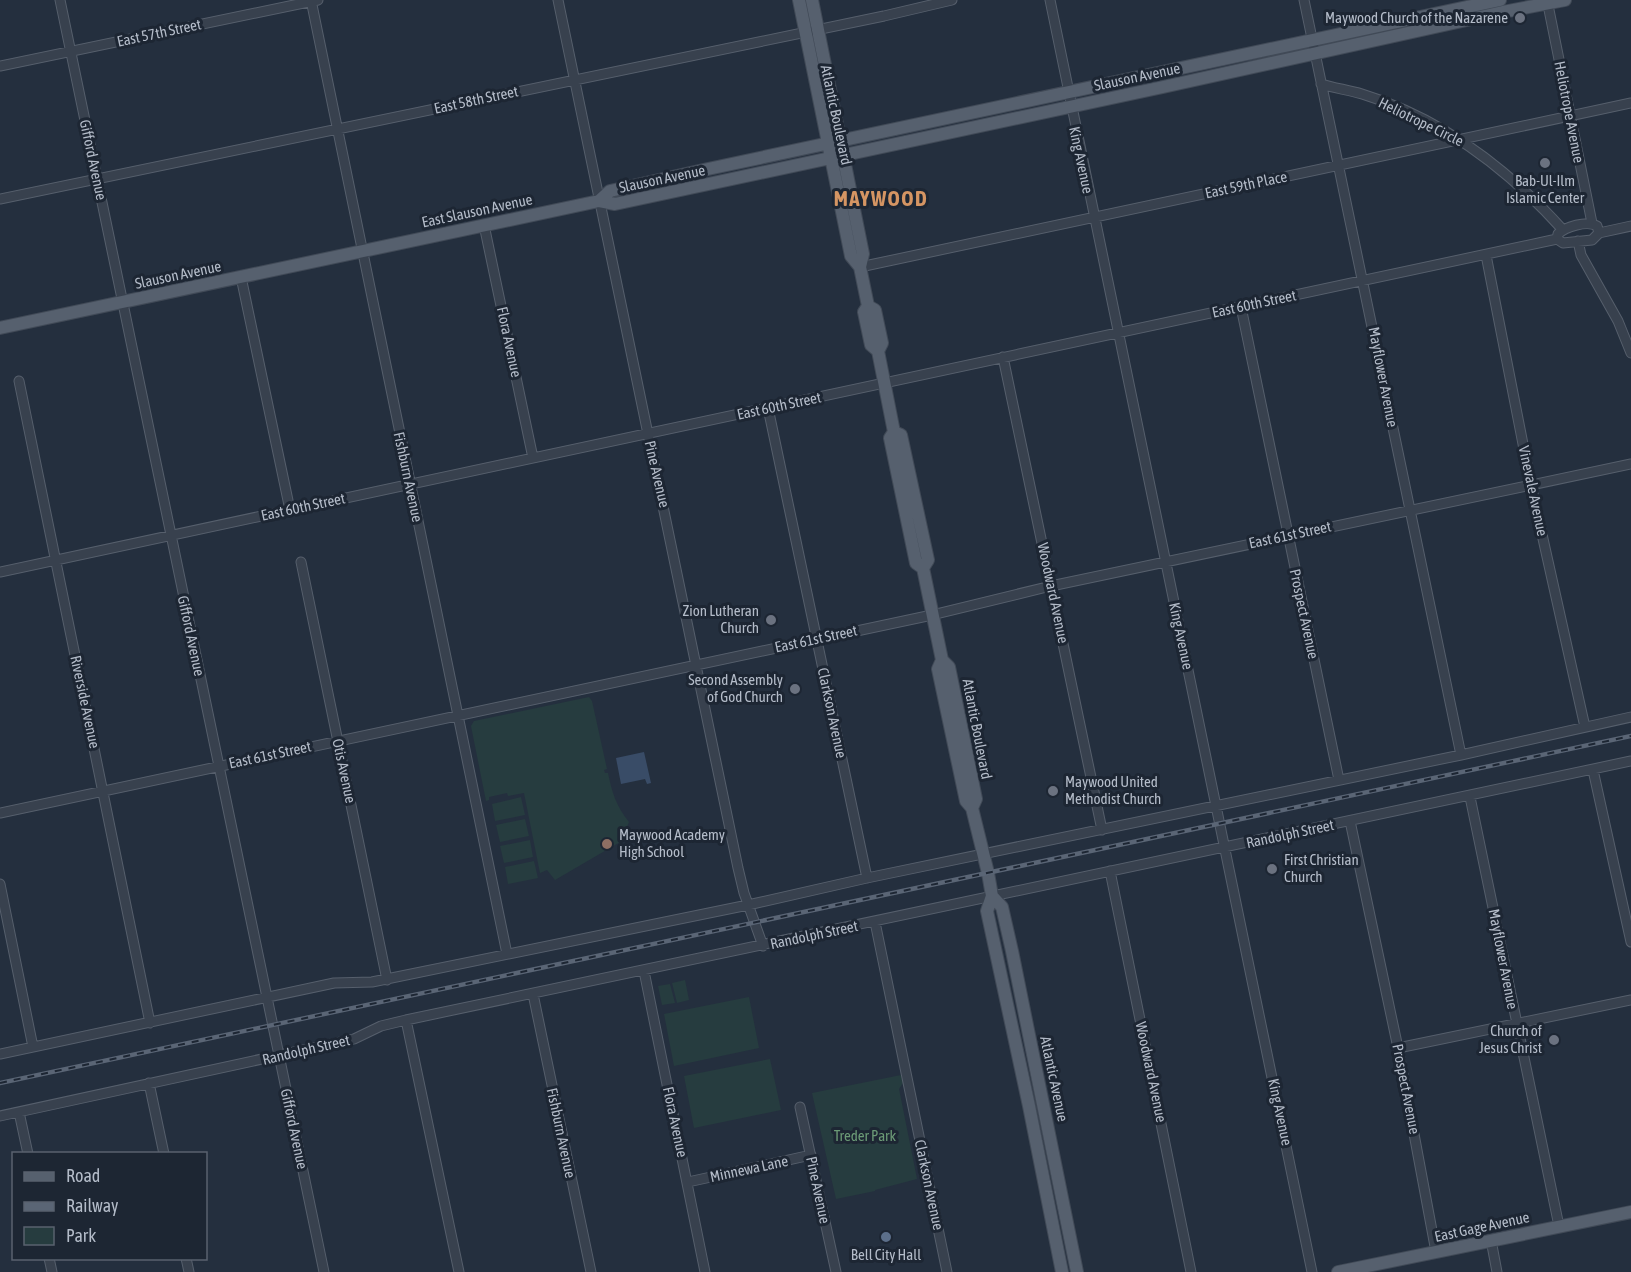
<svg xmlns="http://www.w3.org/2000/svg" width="1631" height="1272" viewBox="0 0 1631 1272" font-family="'Asap Condensed',sans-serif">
<rect width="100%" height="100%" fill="#242f3e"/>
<path fill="#263c3f" d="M589,697L592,701L607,769L604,770L605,773H608C612,792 616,806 629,822L626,829L627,838L555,880L547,870L540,873L524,793L508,796L507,793L489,797V800L486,801L471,726L474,721Z
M521,797L525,815L495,821L492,804Z
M525,819L529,836L500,842L496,825Z
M530,840L533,857L504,863L500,846Z
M534,861L538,878L508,884L505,867Z
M685,980L689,1000L677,1003L672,983Z
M670,984L675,1003L662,1005L658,986Z
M749,997L759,1048L674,1066L664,1014Z
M770,1059L781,1110L694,1128L684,1076Z
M901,1075L903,1083L899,1089L917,1179L875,1190V1191L836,1199L812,1093Z"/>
<path fill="#394c67" d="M644,752L651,783L647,784L645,779L621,784L616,758Z"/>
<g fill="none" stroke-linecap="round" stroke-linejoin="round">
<defs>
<path id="minor" d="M60,0L324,1272
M311,0L507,954
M558,0C617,289 679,578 738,868L744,893L763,946
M1050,0L1312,1272
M1304,0L1461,755
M1547,0L1592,223
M0,66L318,0
M1321,84C1334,88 1348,90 1362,94C1441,118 1508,169 1563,230
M0,199L884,16L952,0
M484,225L533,458
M1599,233L1597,226C1587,220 1565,227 1558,234L1557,239L1563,243L1592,240L1599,233L1631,226
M1578,241L1581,255L1618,321L1631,353
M1486,255L1531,485L1585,727
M860,267L1631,103
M241,277L290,510
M1241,307L1339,780
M1003,357L1102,830
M19,381L150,1023
M768,408L867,878
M301,562L387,980
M0,572L1557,239
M1593,770L1631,942
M1470,797L1559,1226
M0,813L932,615L1051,586L1631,464
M1350,821L1398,1048L1436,1252
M1110,871L1191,1272
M0,884L33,1047
M875,922L947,1272
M644,971L705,1272
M533,994L591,1272
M406,1020L459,1272
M1398,1048L1631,1000
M0,1054L334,983L372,982L748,905L867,878L1461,755L1631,717
M149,1083L164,1154
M800,1107L836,1272
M19,1112L28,1154
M0,1116L354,1039L381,1026L406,1020L1631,761
M688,1182L811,1155
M1491,1240L1497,1272
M49,1258L52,1272
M186,1258L189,1272"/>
<path id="major" d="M799,0L851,256L860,267
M812,0L863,254L860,267L868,306L864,312L871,345L878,351L894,432L901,435L928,560L923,568
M599,201L610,191L708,169L1500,0
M868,306L875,310L882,343L878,351
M0,328L599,201L615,204L1163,87L1503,12L1565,0
M894,432L890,438L916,563L923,568L942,660L938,669L966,801L972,808L988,873L992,896L987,911L1029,1106L1062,1272
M942,660L949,667L976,799L972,808
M992,896L1002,907L1012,951L1077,1272
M1338,1272L1631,1212"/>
</defs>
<use href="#minor" stroke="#565f6c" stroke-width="11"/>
<use href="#major" stroke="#414a57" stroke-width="14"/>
<use href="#minor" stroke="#38414e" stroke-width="9"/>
<use href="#major" stroke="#56606e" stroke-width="12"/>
<defs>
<path id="rail" d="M0,1083L1631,736"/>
</defs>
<use href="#rail" stroke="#5a6575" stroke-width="4.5"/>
<use href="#rail" stroke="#1d2633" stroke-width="2" stroke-dasharray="7" stroke-linecap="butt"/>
</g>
<g fill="#6b7280" stroke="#1d2633" stroke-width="2">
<circle cx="1520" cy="18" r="6"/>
<circle cx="1545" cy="163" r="6"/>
<circle cx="771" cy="620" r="6"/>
<circle cx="795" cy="689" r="6"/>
<circle cx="1053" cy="791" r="6"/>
<circle cx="1272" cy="869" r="6"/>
<circle cx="1554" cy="1040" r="6"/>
</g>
<circle fill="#8d6e63" stroke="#1d2633" stroke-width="2" cx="607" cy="844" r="6"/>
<circle fill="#5c6f8a" stroke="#1d2633" stroke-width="2" cx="886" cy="1237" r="6"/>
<g text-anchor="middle" stroke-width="6" stroke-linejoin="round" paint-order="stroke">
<g font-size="15" fill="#b4bcc9" stroke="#1d2633" text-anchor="end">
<text x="1508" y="23">Maywood Church of the Nazarene</text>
<text x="1545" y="186" text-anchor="middle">Bab-Ul-Ilm<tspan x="1545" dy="17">Islamic Center</tspan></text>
<text x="759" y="616">Zion Lutheran<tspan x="759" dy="17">Church</tspan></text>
<text x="783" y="685">Second Assembly<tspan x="783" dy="17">of God Church</tspan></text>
<text x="1065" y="787" text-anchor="start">Maywood United<tspan x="1065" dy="17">Methodist Church</tspan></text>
<text x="619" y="840" text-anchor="start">Maywood Academy<tspan x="619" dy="17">High School</tspan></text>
<text x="1284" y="865" text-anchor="start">First Christian<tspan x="1284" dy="17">Church</tspan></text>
<text x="1542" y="1036">Church of<tspan x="1542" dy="17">Jesus Christ</tspan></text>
<text x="886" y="1260" text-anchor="middle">Bell City Hall</text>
</g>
<g font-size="15" fill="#b4bcc9" stroke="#1d2633">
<text transform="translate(159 33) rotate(-12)" y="5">East 57th Street</text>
<text transform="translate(1137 77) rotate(-12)" y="5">Slauson Avenue</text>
<text transform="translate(476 100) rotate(-12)" y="5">East 58th Street</text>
<text transform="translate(1569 112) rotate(79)" y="5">Heliotrope Avenue</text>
<text transform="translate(836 115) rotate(78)" y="5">Atlantic Boulevard</text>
<text transform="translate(1421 122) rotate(26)" y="5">Heliotrope Circle</text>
<text transform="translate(93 160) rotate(78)" y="5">Gifford Avenue</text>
<text transform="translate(1081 160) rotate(78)" y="5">King Avenue</text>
<text transform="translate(662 179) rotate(-12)" y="5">Slauson Avenue</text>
<text transform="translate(1246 185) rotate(-12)" y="5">East 59th Place</text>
<text transform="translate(477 211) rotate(-12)" y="5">East Slauson Avenue</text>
<text transform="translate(178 275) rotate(-12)" y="5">Slauson Avenue</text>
<text transform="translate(1254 304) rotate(-12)" y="5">East 60th Street</text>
<text transform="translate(509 342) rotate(78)" y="5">Flora Avenue</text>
<text transform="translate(1383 377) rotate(79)" y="5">Mayflower Avenue</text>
<text transform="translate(779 406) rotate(-12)" y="5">East 60th Street</text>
<text transform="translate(657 474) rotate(77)" y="5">Pine Avenue</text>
<text transform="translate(408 477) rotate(78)" y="5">Fishburn Avenue</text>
<text transform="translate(1533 491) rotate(78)" y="5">Vinevale Avenue</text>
<text transform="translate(303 507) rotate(-12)" y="5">East 60th Street</text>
<text transform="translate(1290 535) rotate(-12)" y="5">East 61st Street</text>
<text transform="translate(1053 593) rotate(78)" y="5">Woodward Avenue</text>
<text transform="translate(1304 614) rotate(78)" y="5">Prospect Avenue</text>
<text transform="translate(191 636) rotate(78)" y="5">Gifford Avenue</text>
<text transform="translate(1181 636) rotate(78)" y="5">King Avenue</text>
<text transform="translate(816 639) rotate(-12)" y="5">East 61st Street</text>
<text transform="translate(85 702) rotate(78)" y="5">Riverside Avenue</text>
<text transform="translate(832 713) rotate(78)" y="5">Clarkson Avenue</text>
<text transform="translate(977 729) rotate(79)" y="5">Atlantic Boulevard</text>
<text transform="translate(270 755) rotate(-12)" y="5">East 61st Street</text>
<text transform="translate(344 771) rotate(78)" y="5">Otis Avenue</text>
<text transform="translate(1290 834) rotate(-12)" y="5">Randolph Street</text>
<text transform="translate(814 935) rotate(-12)" y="5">Randolph Street</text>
<text transform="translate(1503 959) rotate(79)" y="5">Mayflower Avenue</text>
<text transform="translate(306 1050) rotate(-13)" y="5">Randolph Street</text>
<text transform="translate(1151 1072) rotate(78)" y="5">Woodward Avenue</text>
<text transform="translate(1054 1079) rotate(78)" y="5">Atlantic Avenue</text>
<text transform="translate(1406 1089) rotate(79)" y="5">Prospect Avenue</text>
<text transform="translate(1280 1112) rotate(78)" y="5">King Avenue</text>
<text transform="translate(675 1122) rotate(78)" y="5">Flora Avenue</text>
<text transform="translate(294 1129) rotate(78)" y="5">Gifford Avenue</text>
<text transform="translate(561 1133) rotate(78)" y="5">Fishburn Avenue</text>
<text transform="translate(749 1169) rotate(-12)" y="5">Minnewa Lane</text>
<text transform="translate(929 1185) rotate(78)" y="5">Clarkson Avenue</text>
<text transform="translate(818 1190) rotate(78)" y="5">Pine Avenue</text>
<text transform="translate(1482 1227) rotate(-12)" y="5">East Gage Avenue</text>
</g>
<g font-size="15" fill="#6b9a76" stroke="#1d2633">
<text x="865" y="1141">Treder Park</text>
</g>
<g font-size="21" font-weight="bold" letter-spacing="1.5" fill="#d59563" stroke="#1d2633">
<text x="881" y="206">MAYWOOD</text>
</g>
</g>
<rect x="12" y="1152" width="195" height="108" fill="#1d2633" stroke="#59626f" stroke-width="1.5"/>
<rect x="24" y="1172" width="30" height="9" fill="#56606e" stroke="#59626f" stroke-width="1.5"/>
<text x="66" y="1182" font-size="18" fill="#b4bcc9">Road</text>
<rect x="24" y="1202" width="30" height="9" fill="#5a6575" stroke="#59626f" stroke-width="1.5"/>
<text x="66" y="1212" font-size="18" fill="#b4bcc9">Railway</text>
<rect x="24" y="1227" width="30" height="18" fill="#263c3f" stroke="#59626f" stroke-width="1.5"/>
<text x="66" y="1242" font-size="18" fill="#b4bcc9">Park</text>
</svg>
